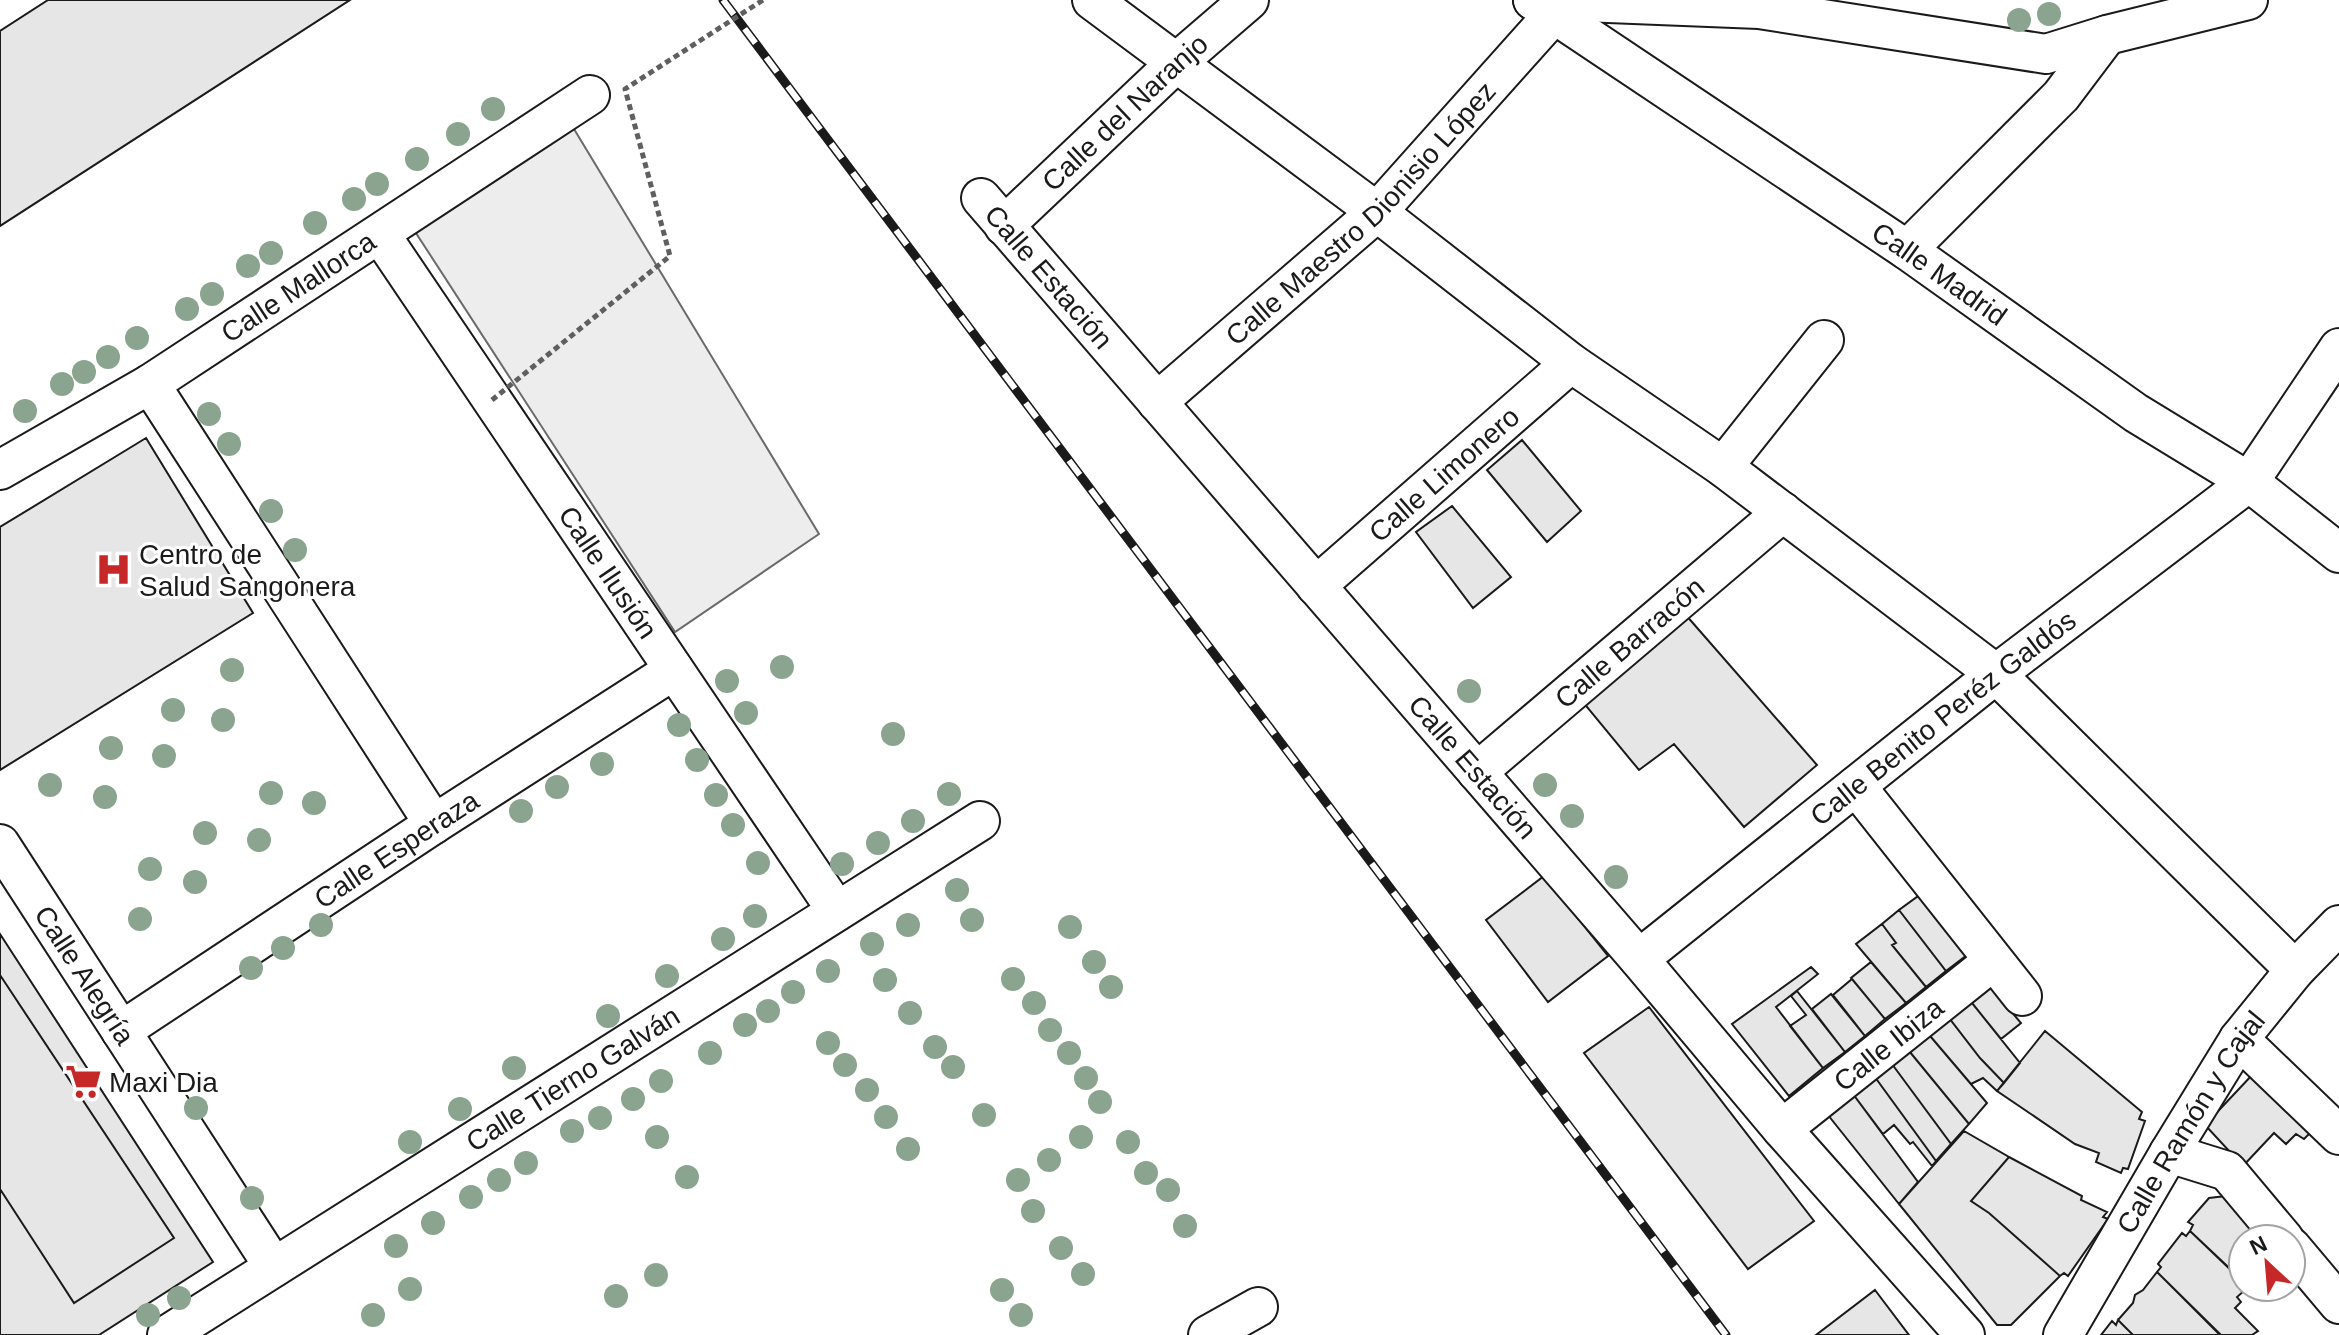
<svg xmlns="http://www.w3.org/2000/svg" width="2339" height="1335" viewBox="0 0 2339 1335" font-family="Arial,sans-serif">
<rect width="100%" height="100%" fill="#fff"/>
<path fill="#ededed" stroke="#6a6a6a" stroke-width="2" d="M574,129L819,534L675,632L414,230Z"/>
<path fill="#e6e6e6" stroke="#1a1a1a" stroke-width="2" d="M48,0H350L0,226V31Z
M146,438L253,613L0,770V527Z
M1522,440L1581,511L1547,542L1487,470Z
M1452,506L1511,577L1473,608L1416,532Z
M1685,614L1817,765L1744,827L1674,744L1639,770L1582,701Z
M1544,876L1608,956L1548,1002L1486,920Z
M1921,894L1967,955L1946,971L1899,910Z
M1899,910L1946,971L1926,987L1892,945L1896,943L1882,924Z
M1882,924L1896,943L1892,945L1926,987L1906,1003L1856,944Z
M0,934L213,1262L99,1335H0V1189L74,1303L174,1238L0,975Z
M1871,962L1906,1003L1885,1019L1851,978Z
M1811,967L1818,974L1776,1007L1823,1068L1789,1096L1732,1024Z
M0,975L174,1238L74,1303L0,1189Z
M1852,979L1885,1019L1865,1036L1833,995Z
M1986,982L2021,1023L2001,1039L1968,998Z
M1797,991L1845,1052L1823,1068L1790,1026L1806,1015L1791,996Z
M1831,994L1865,1036L1845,1052L1812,1009Z
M1968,998L2020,1063L2004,1083L1980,1058L1946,1014Z
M1649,1007L1814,1221L1748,1269L1584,1053Z
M1946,1014L1980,1058L2004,1083L1997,1091L1983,1078L1971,1084L1925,1030Z
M1925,1030L1987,1103L1969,1124L1905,1046Z
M2045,1031L2142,1112L2139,1119L2145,1121L2128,1169L2123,1168L2121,1173L2096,1162L2099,1153L2075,1144L1997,1091Z
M1905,1046L1969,1124L1951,1144L1889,1060Z
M1889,1060L1951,1144L1936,1161L1872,1073Z
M1872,1073L1936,1161L1932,1166L1913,1142L1910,1144L1894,1125L1883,1134L1850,1090Z
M2253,1074L2312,1131L2304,1139L2296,1134L2286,1144L2274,1133L2243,1166L2205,1125Z
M1850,1090L1918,1182L1899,1204L1824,1110Z
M1964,1131L2009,1157L1971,1201L1989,1213L2060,1276L2011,1325H1997L1899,1204Z
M2009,1157L2082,1196L2081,1200L2107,1212L2103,1217L2108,1219L2068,1276L2064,1273L2060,1276L1989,1213L1971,1201Z
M2226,1196L2270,1239H2243L2241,1279L2190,1231L2193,1225L2188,1222L2209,1198Z
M2190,1231L2237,1276L2235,1278L2245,1290L2237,1297L2241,1302L2235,1308L2258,1331L2252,1335H2220L2157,1272L2161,1267L2158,1264L2182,1233L2186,1236Z
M2157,1272L2221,1335H2133L2118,1320L2133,1303L2135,1295L2143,1290Z
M1875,1290L1909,1335H1816Z
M2118,1320L2133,1335H2101L2112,1321L2116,1325Z"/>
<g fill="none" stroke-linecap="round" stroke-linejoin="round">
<defs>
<g id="street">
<path d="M1092,0L1377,212L1571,363L1723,467L1996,674L2295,970"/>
<path id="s1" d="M1533,0L1907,250L2136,413L2249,482L2339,553"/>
<path d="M1533,0L1759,9L2046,54L2107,35L2248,0"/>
<path id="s2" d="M981,198L1639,959L1782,1129L1965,1335"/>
<path id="s3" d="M1004,226L1176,63L1249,0"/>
<path id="s4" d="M380,234L837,911"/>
<path d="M1907,250L2061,96L2107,35"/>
<path d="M150,384L434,824"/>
<path id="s5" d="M1157,402L1377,212L1554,14"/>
<path d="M1723,467L1824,340"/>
<path id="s6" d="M0,470L150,384L590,95"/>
<path id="s7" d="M1316,586L1571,363"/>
<path id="s8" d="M1477,772L1783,512"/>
<path d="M1856,786L2022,996"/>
<path id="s9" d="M0,844L274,1267"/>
<path id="s10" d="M1639,959L1996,674L2249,482L2339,348"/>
<path id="s11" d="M121,1031L434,824L674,670"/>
<path d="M2239,1039L2339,1135"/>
<path id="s12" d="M1782,1129L1993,961"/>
<path d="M2169,1153L2227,1171L2284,1239"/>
<path d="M2291,1247L2339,1304"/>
<path id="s13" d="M167,1335L980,821"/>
<path d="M1208,1335L1258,1307"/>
<path id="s14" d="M2063,1335L2169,1153L2239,1039L2295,970L2339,925"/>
</g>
</defs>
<use href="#street" stroke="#1a1a1a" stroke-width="42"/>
<use href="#street" stroke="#fff" stroke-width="38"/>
<defs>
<path id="rail" d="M723,0L1726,1335"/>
</defs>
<use href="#rail" stroke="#1a1a1a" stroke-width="9"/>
<use href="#rail" stroke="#fff" stroke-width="6" stroke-dasharray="18" stroke-linecap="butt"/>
<path stroke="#5f5f5f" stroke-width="5" stroke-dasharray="6 4" stroke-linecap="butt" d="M492,400L670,256L625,89L763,0"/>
</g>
<g fill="#8aa48f">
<circle cx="2049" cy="14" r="12"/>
<circle cx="2019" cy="20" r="12"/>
<circle cx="493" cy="109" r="12"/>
<circle cx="458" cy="134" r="12"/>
<circle cx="417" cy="159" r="12"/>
<circle cx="377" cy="184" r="12"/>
<circle cx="354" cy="199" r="12"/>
<circle cx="315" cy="223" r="12"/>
<circle cx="271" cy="253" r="12"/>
<circle cx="248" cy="266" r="12"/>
<circle cx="212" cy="294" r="12"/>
<circle cx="187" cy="309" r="12"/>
<circle cx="137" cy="338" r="12"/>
<circle cx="108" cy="357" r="12"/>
<circle cx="84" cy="372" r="12"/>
<circle cx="62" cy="384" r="12"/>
<circle cx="25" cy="411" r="12"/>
<circle cx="209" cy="414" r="12"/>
<circle cx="229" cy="444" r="12"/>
<circle cx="271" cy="511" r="12"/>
<circle cx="295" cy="550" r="12"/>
<circle cx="782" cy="667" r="12"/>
<circle cx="232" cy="670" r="12"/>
<circle cx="727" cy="681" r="12"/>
<circle cx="1469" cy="691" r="12"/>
<circle cx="173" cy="710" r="12"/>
<circle cx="746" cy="713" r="12"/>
<circle cx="223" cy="720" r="12"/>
<circle cx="679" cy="725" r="12"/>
<circle cx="893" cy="734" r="12"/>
<circle cx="111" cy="748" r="12"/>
<circle cx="164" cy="756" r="12"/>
<circle cx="697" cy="760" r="12"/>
<circle cx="602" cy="764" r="12"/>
<circle cx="50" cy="785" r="12"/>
<circle cx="1545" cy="785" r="12"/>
<circle cx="557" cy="787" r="12"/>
<circle cx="271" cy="793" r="12"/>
<circle cx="949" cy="794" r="12"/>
<circle cx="716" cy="795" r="12"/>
<circle cx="105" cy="797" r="12"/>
<circle cx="314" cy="803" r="12"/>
<circle cx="521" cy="811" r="12"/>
<circle cx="1572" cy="816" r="12"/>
<circle cx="913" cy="821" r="12"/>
<circle cx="733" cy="825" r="12"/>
<circle cx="205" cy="833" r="12"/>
<circle cx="259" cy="840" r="12"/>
<circle cx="878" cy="843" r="12"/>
<circle cx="758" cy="863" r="12"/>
<circle cx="842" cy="864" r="12"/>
<circle cx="150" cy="869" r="12"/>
<circle cx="1616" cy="877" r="12"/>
<circle cx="195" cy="882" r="12"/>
<circle cx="957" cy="890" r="12"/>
<circle cx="755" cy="916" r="12"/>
<circle cx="140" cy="919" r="12"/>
<circle cx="972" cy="920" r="12"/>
<circle cx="321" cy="925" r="12"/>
<circle cx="908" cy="925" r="12"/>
<circle cx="1070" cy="927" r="12"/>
<circle cx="723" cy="939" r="12"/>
<circle cx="872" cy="944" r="12"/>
<circle cx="283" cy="948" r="12"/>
<circle cx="1094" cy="962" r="12"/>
<circle cx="251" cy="968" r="12"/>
<circle cx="828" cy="971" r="12"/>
<circle cx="667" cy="976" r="12"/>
<circle cx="1013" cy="979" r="12"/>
<circle cx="885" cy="980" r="12"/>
<circle cx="1111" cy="987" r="12"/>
<circle cx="793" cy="992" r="12"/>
<circle cx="1034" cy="1003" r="12"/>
<circle cx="768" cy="1011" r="12"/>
<circle cx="910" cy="1013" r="12"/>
<circle cx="608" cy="1016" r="12"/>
<circle cx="745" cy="1025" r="12"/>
<circle cx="1050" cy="1030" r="12"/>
<circle cx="828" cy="1043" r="12"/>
<circle cx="935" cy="1047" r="12"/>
<circle cx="710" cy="1053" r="12"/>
<circle cx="1069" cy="1053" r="12"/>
<circle cx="845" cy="1065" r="12"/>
<circle cx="953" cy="1067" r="12"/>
<circle cx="514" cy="1068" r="12"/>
<circle cx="1086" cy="1078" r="12"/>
<circle cx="661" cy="1081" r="12"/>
<circle cx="867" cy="1090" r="12"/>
<circle cx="633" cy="1099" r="12"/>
<circle cx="1100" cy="1102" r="12"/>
<circle cx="196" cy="1108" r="12"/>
<circle cx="460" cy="1109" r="12"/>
<circle cx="984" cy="1115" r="12"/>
<circle cx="886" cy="1117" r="12"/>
<circle cx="600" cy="1118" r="12"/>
<circle cx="572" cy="1131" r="12"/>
<circle cx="657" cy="1137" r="12"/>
<circle cx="1081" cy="1137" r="12"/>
<circle cx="410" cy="1142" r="12"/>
<circle cx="1128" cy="1142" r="12"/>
<circle cx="908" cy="1149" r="12"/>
<circle cx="1049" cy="1160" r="12"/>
<circle cx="526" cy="1163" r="12"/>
<circle cx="1146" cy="1173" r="12"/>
<circle cx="687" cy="1177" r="12"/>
<circle cx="499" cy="1180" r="12"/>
<circle cx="1018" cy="1180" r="12"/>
<circle cx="1168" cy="1190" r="12"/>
<circle cx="471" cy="1197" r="12"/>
<circle cx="252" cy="1198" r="12"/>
<circle cx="1033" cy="1211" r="12"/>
<circle cx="433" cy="1223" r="12"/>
<circle cx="1185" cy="1226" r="12"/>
<circle cx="396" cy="1246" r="12"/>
<circle cx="1061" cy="1248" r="12"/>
<circle cx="1083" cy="1274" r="12"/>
<circle cx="656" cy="1275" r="12"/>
<circle cx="410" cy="1289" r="12"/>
<circle cx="1002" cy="1290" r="12"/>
<circle cx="616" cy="1296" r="12"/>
<circle cx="179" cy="1298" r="12"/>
<circle cx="148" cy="1315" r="12"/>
<circle cx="373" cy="1315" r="12"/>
<circle cx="1021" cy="1315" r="12"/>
</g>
<defs>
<symbol id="hospital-bare" viewBox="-9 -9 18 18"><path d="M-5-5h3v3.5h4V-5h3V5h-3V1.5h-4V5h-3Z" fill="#c62828" stroke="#fff" stroke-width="2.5" paint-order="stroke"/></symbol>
<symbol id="supermarket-bare" viewBox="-9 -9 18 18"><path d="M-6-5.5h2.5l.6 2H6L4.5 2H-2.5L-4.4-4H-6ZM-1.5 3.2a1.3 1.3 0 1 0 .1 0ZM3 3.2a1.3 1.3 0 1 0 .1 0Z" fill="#c62828" stroke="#fff" stroke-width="2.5" paint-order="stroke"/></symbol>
</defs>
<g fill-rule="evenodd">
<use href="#hospital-bare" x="88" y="544" width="51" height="51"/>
<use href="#supermarket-bare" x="58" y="1056" width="51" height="51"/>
</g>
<g text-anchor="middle" stroke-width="6" stroke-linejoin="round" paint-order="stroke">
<g font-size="28" fill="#1a1a1a" stroke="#fff">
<text dy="10" stroke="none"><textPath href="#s3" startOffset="166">Calle del Naranjo</textPath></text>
<text dy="10" stroke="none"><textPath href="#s5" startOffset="278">Calle Maestro Dionisio López</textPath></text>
<text dy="10" stroke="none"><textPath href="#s1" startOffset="490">Calle Madrid</textPath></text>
<text dy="10" stroke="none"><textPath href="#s2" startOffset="104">Calle Estación</textPath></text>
<text dy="10" stroke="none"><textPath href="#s6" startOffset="350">Calle Mallorca</textPath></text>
<text dy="10" stroke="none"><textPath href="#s7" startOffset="170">Calle Limonero</textPath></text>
<text dy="10" stroke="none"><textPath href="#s4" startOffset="408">Calle Ilusión</textPath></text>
<text dy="10" stroke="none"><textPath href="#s8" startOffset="200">Calle Barracón</textPath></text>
<text dy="10" stroke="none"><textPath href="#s10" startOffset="388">Calle Benito Peréz Galdós</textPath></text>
<text dy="10" stroke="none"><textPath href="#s2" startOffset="752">Calle Estación</textPath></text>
<text dy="10" stroke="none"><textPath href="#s11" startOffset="330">Calle Esperaza</textPath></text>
<text dy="10" stroke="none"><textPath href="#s9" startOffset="156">Calle Alegría</textPath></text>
<text dy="10" stroke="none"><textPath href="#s12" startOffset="136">Calle Ibiza</textPath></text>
<text dy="10" stroke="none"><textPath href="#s13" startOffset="480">Calle Tierno Galván</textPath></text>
<text dy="10" stroke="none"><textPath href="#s14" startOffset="248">Calle Ramón y Cajal</textPath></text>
</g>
<g font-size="28" fill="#1a1a1a" stroke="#fff" text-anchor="start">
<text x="139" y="564">Centro de<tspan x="139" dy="32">Salud Sangonera</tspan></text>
<text x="109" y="1092">Maxi Dia</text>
</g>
</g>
<g transform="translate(2267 1263) rotate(334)"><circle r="38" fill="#ffffff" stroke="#a3a3a3" stroke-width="2"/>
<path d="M0-6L14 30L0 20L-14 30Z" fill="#c62828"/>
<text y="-12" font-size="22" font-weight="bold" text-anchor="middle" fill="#1a1a1a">N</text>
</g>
</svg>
